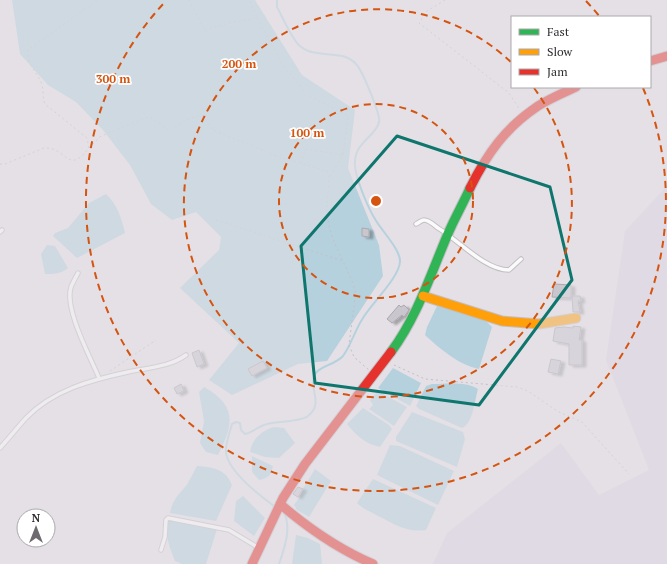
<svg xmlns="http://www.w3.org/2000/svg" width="667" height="564" viewBox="0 0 667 564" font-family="'PT Serif',serif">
<defs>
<filter id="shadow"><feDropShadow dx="4" dy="2" stdDeviation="1" flood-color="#0004"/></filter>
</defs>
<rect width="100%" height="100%" fill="#e4e0e6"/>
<path fill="#dcd2e2" d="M667,186V564H433L447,533L561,443L599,495L649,470L606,360L625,231Z"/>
<path fill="#b6d1de" d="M12,0H255L302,75L355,110L348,168L379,245L383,276L327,361L298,364L232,395L209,380L239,343L180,288L219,250L221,237L196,212L172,220L151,204L130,165L103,130L76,102L48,85L20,54Z
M106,194C117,204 122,219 125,233L77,258L53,236L55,233L68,228L89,203Z
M47,245L55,246L68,268C61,274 54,274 45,274L41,254Z
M437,306L483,318L492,327L479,369C459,365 440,349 425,335L427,327Z
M393,368L421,383L410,406L378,388Z
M432,384C446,384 466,381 478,389C475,399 473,424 462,428L419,409L416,406L426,386Z
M204,387C237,405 234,425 218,455L206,452L200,443L204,421L199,392Z
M378,391L407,407L394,426L369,409L373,405L370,400Z
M363,408L389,425L392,429L380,447C365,444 356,435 347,424Z
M412,412L463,432L465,439L457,467L396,441V437Z
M274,427L284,428L295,443L279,458L265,457L250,452C252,438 262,431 274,427Z
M390,445L400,446L454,471L438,505L377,475Z
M252,456L273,466C271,475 269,478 259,480L252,472Z
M197,466C213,467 226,469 232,485L216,521L170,513C172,501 178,495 186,486C190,480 193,473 197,466Z
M315,469L331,481L309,517L297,510L294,505L299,498L304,487Z
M373,479L436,508L426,530C406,533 395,524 378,516C370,511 364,510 357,503Z
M243,496L265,518L254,536L234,521L236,501Z
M168,520L217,529L206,564H182L175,561C170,549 164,533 168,520Z
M296,535L308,538L320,544L322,564H292Z"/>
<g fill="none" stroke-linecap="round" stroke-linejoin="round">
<path stroke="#b6d1de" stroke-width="2" d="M274,506C259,495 223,468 226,448C227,440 230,431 232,424L236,422L240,423L241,430L245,434C253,432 259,426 267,424C277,421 301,422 308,416C325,403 307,386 315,374C321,365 335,365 343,356C351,345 355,330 363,318C371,304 400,277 400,261C400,249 381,230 375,219C368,208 356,179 355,166C353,142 376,137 379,122C381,115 362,70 356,64C342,48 316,60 300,46C293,41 282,16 277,7V0
M279,564C284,550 292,527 284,513"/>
</g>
<path fill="#cac6ce" stroke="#aba9ad" filter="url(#shadow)" d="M362,228L369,229V237L362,236Z
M554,284L571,285V298L552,297Z
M572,296H580L581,301H578L580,312H573Z
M399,305L401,307L404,305L409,310L404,317L402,315L392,323L387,319Z
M573,326L581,327L579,340H582V365H569V344L553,341L555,328L564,327L573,328Z
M199,350L204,364L197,367L192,353Z
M551,359L561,361L558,374L548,372Z
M263,361L267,368L252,376L248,369Z
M181,384L184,391L177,394L174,388Z
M298,487L303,489L298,497L293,494Z"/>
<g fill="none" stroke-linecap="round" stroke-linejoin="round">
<defs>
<path id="lane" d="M416,224C419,223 421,220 424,220C429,220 434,225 438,228C458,240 485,270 509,270L521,259
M0,232L2,230
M78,273C76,277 73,282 71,287C64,309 90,356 99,378
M0,448C9,438 17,428 26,418C53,390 91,380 128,372C146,368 170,367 186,355
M161,550L165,537L166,520L168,518L229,530L259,548"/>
<path id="fast" d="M391,352C417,317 430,276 447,236C454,219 463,204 470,188"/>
<path id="slow" d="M423,296L502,321L539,324L576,318"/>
<path id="jam" d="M650,61L667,56
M470,188C487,154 505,128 538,106C549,99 563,93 576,87
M280,504C308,528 338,549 373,564
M252,564L283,498L305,464L391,352"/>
</defs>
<use href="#lane" stroke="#c2bec3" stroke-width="5.5"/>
<use href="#fast" stroke="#c2bec3" stroke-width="11"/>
<use href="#slow" stroke="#c2bec3" stroke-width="11"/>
<use href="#jam" stroke="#c2bec3" stroke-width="11"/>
<path stroke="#c2c1c3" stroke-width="1" stroke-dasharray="2 3" stroke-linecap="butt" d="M189,0L205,31L228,23L257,18L249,0
M445,0L427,11L419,23L509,93L520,110
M257,18L282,64L307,95L348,116L343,155L330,177
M89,148L101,136L148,117L154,119L169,131L184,121L200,115L204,117L213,130L279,157L327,171C332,177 326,201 327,211C328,239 347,264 355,290V298L349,345L354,357L369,370
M301,163L305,149L343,155
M0,164H5L44,148C68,147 67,176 89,148L87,138L45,104C42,98 44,92 42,85C38,72 28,68 28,50L98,0
M216,220L343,261
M394,365L425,379L517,387L528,391L557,411L582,422L629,474
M110,371L156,340"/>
<use href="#lane" stroke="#fbfafb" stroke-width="3.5"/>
<use href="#fast" stroke="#30b455" stroke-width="9"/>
<use href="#slow" stroke="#ff9f0a" stroke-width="9"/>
<use href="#jam" stroke="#e5322d" stroke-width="9"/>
</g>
<path d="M0 0H667V564H0ZM397,136L550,187L572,280L479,405L315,383L301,246Z" fill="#e4e0e6" fill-opacity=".55" fill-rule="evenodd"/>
<path fill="none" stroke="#0f766e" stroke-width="3" stroke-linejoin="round" d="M397,136L550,187L572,280L479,405L315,383L301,246Z"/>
<g fill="none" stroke="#d55410" stroke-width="2" stroke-dasharray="7 5">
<circle cx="376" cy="201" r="97"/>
<path d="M534 88A194 194 0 1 1 512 63"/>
<path d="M586 1A290 290 0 0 1 600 17M643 88A290 290 0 1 1 166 1"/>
</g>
<circle cx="376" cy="201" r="6" fill="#d55410" stroke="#fff" stroke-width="2"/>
<g font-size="12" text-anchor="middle" font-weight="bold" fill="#d55410" stroke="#fff" stroke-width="3.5" stroke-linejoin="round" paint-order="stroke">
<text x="239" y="68">200 m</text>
<text x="113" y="83">300 m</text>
<text x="307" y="137">100 m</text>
</g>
<rect x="511" y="16" width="140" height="72" fill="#ffffff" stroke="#abaaac"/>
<rect x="519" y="29" width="20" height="6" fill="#30b455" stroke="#abaaac"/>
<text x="547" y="36" font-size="12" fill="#2e2b2f">Fast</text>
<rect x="519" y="49" width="20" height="6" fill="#ff9f0a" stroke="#abaaac"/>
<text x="547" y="56" font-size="12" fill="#2e2b2f">Slow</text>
<rect x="519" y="69" width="20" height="6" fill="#e5322d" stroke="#abaaac"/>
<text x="547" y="76" font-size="12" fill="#2e2b2f">Jam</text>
<g transform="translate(36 528)"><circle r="19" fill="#ffffff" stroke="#abaaac"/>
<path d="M0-3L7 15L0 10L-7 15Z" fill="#6e6a6f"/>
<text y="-6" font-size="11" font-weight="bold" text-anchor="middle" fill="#2e2b2f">N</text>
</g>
</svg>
